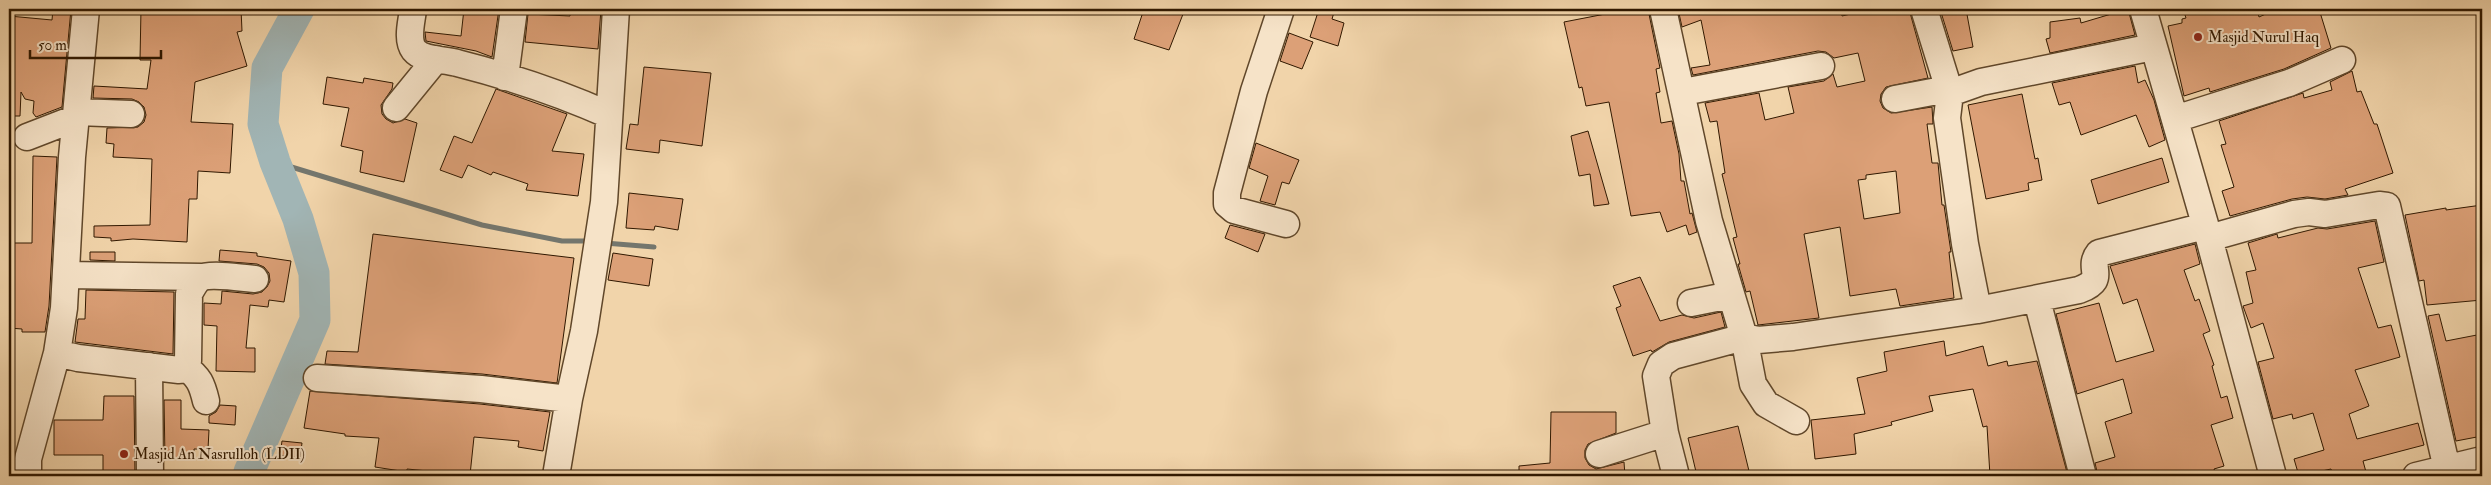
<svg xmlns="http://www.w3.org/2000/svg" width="2491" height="485" viewBox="0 0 2491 485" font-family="'IM FELL Double Pica',serif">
<rect width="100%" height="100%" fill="#f1d4aa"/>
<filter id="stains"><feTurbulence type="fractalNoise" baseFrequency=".004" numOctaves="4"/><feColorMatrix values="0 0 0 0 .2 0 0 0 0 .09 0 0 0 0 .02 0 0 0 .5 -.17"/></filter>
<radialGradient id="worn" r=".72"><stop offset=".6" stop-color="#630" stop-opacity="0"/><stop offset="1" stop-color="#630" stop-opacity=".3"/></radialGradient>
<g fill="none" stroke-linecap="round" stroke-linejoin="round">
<path stroke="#74766d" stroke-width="5" d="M275,162L482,225L562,241H592
M605,243L654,247"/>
<path stroke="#a1b5b5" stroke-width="31" d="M251,476L249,472L315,320L314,273L298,219L275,162L263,124L267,68L299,9"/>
</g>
<path fill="#dca077" stroke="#301800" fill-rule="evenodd" d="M53,9H71L62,107L36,117L33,113L34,101L25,99L21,92L20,116H9V16L52,20Z
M141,9H241L242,31L237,32L247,66L195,82L191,122L233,124L230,173L198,171L197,199H189L187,242L133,239L111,241V238L94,237V226L150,225L152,159L113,157L114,144L106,143L107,128L138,127L144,122L146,115L144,107L139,102L132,99L93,98L94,86L147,89L151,60H140Z
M464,9H499L492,57L476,51L426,41L425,32L461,36Z
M570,9H601L598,49L525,42L528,14L570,16Z
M1144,9H1185L1169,50L1134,39Z
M1319,9H1335L1332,19L1344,23L1338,46L1310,37Z
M1631,9H1648L1660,68L1656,69L1660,92L1656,93L1661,123L1672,121L1679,154L1681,181H1684L1690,214L1692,213L1697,232L1689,235L1686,225L1667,232L1660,212L1631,216L1609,102L1586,106L1582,87L1579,88L1564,22Z
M1678,9H1841L1842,16L1872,9H1909L1928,78L1886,87L1881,94L1880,101L1883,108L1891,113L1932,107L1933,124H1927L1932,163H1938L1942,205H1944L1951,252H1949L1954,298L1900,306L1896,289L1850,296L1840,227L1804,234L1819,318L1758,325L1750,291L1746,292L1738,264H1740L1733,238L1737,237L1722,174L1725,173L1717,121L1710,122L1705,103L1759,93L1765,120L1794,113L1788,87L1824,81L1833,74L1837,87L1865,81L1858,53L1834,58L1826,52L1818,51L1693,75L1691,68L1710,65L1701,20L1682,27ZM1896,171L1900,213L1864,219L1858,180L1866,179V175Z
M1940,9H1966L1973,47L1953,51Z
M2128,9L2135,35L2050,53L2046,39L2050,38V22L2080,18L2081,23Z
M2183,9H2257L2259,17L2277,9H2319L2331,48L2284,69L2210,92L2209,88L2184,96L2168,26L2182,23V19L2186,18Z
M1289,33L1313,42L1302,69L1280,61Z
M2135,66L2138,83L2145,80L2154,100L2165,140L2149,147L2136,115L2081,135L2070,102L2059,105L2052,83Z
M644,67L711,73L702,146L660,140L659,153L626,149L630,124L638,125Z
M2352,71L2357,92L2361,91L2374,124H2377L2393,173L2345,189L2348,195L2325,199L2307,197L2292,199L2230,216L2222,191L2234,187L2221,145L2226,144L2219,121L2303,93L2304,98L2332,90L2330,82Z
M327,77L363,83L364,78L393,83L392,89L381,105L382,114L386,119L393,123L405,119L417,123L404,182L360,172L363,151L341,146L349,108L323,104Z
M496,89L567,114L552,151L584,154L578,196L526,190L528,184L493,172L491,175L468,165L462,178L440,170L454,136L472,143Z
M2022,94L2035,159L2038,158L2042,180L2028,183L2029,190L1986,199L1968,105Z
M1588,131L1596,159L1609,204L1594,206L1590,174L1579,176L1571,136Z
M1256,143L1299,160L1289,184L1282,182L1275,205L1260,201L1268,176L1249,168Z
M33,156L57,157L49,306L45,332H22V329L9,328V243H32Z
M2162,158L2169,182L2098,204L2091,180Z
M629,193L683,199L678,230L655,226L654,230L626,228Z
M2482,205V300L2427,305L2424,280L2419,281L2405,215L2446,208V210Z
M2375,221L2384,262L2358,268L2378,328L2391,325L2400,357L2355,370L2369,406L2349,414L2357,439L2418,423L2424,445L2363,461L2366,472L2352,476H2333L2331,469L2299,476L2294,459L2324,450L2313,413L2293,419L2292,414L2273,419L2258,362L2274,358L2263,323L2251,328L2243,306L2253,303L2246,272L2256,270L2248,243L2277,234L2278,238L2318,228L2327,229Z
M1230,225L1265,234L1258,252L1225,238Z
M373,234L574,258L557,383L482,374L325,364L327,351L358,352Z
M2195,244L2200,264L2184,270L2195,301L2199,299L2210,331L2203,334L2214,365L2212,366L2221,398L2227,396L2233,418L2211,425L2224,466L2214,469L2216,476H2098L2095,463L2115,457L2105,422L2132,413L2123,379L2077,394L2056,314L2099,303L2116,362L2154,351L2137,299L2123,304L2110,266Z
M220,250L257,253V256L291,261L284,302L269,300L268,307L250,305L246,348H255V372L216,371L217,326L204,325V303L221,304L222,291L253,294L262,292L267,287L270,281L269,273L264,267L257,264L219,261Z
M90,252H115V261L90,260Z
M613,253L653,259L649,286L608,280Z
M1640,277L1660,321L1682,315L1694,318L1721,312L1725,327L1669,342L1652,352L1651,350L1633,356L1616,308L1621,306L1613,286Z
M86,290L174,292L173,354L75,342L78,319H85Z
M2439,314L2446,341L2482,334V436L2456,441L2428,316Z
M1944,341L1946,356L1983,346L1988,366L2007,361L2008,366L2037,361L2068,476H1990L1987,426L1983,427L1973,389L1929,396L1933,411L1891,422L1892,425L1854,434L1856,454L1815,459L1811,420L1865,414L1857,378L1887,371L1884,352Z
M310,391L480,404L550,412L543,451L518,447L519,441L474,437L470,475L407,469V472L375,467L379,438L345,436V434L304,428Z
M104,396H134L135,476H103V455H54V420H103Z
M164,400H181V429L209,430L208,449H194V458L165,459Z
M220,405L236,406L235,425L209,423V416L216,412Z
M1551,412H1616V433L1588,444L1585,450V458L1589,465L1596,469L1624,462L1625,476H1519V466L1550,463Z
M1738,426L1749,471L1729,476H1697L1688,438Z
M282,441L302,443L300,458L280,455Z"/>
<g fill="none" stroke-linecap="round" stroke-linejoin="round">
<defs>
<path id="minor" d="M413,9C412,21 406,39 414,50C423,61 444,59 457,63C508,76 560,93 609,115
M1281,9L1254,91L1227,193V204L1234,210L1286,224
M1663,9L1709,221L1744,337L1753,384L1766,404L1796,421
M1924,9L1950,93
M2143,9L2209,238L2273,476
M505,77L514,9
M1683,92L1821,66
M1895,99L1948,89
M396,108L436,59
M77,112L131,114
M2175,119L2289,83L2342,60
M27,137L76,118
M2209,238L2294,214L2309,212L2325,214L2379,205L2387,206L2447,469
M66,275L202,277
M2037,300L2083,476
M1691,303L1731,295
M1978,310L1965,244L1947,118L1950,93L1981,82L2153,47
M57,353L78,358L179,370L185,367L188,361L189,294C192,288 195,282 200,278C210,273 244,278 255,279
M149,366L150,476
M185,367C199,377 202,384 206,401
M317,378L481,389L569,399
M1599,454L1665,433
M28,476V459L57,353L64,308L72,157L86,9
M556,476L569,399L584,331L604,202L616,9
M1676,476L1665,433L1656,376L1661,364L1673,356L1744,337L1758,340L1793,337L1978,310L2079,290C2109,279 2086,269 2099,253L2205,226
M2416,476L2482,460"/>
</defs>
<use href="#minor" stroke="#60472a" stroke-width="29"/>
<use href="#minor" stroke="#f6e3c8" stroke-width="26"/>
</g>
<g fill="#8f2418" stroke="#f6e3c8" stroke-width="2">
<circle cx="2198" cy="37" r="5"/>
<circle cx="124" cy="454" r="5"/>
</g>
<g text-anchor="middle" stroke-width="4" stroke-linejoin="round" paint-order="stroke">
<g font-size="15" fill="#301800" stroke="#f6e3c8" text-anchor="start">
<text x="2208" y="42">Masjid Nurul Haq</text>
<text x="134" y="459">Masjid An Nasrulloh (LDII)</text>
</g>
</g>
<rect width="2491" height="485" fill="none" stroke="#f1d4aa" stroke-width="30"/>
<rect x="10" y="10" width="2471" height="465" fill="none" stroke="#301800" stroke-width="2.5"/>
<rect x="15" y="15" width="2461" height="455" fill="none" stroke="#301800"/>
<path d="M30 50v8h131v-8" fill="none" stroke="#301800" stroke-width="2.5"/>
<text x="38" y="50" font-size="15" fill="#301800" stroke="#f6e3c8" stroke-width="4" paint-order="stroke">50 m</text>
<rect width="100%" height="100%" filter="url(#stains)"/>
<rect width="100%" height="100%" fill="url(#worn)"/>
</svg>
